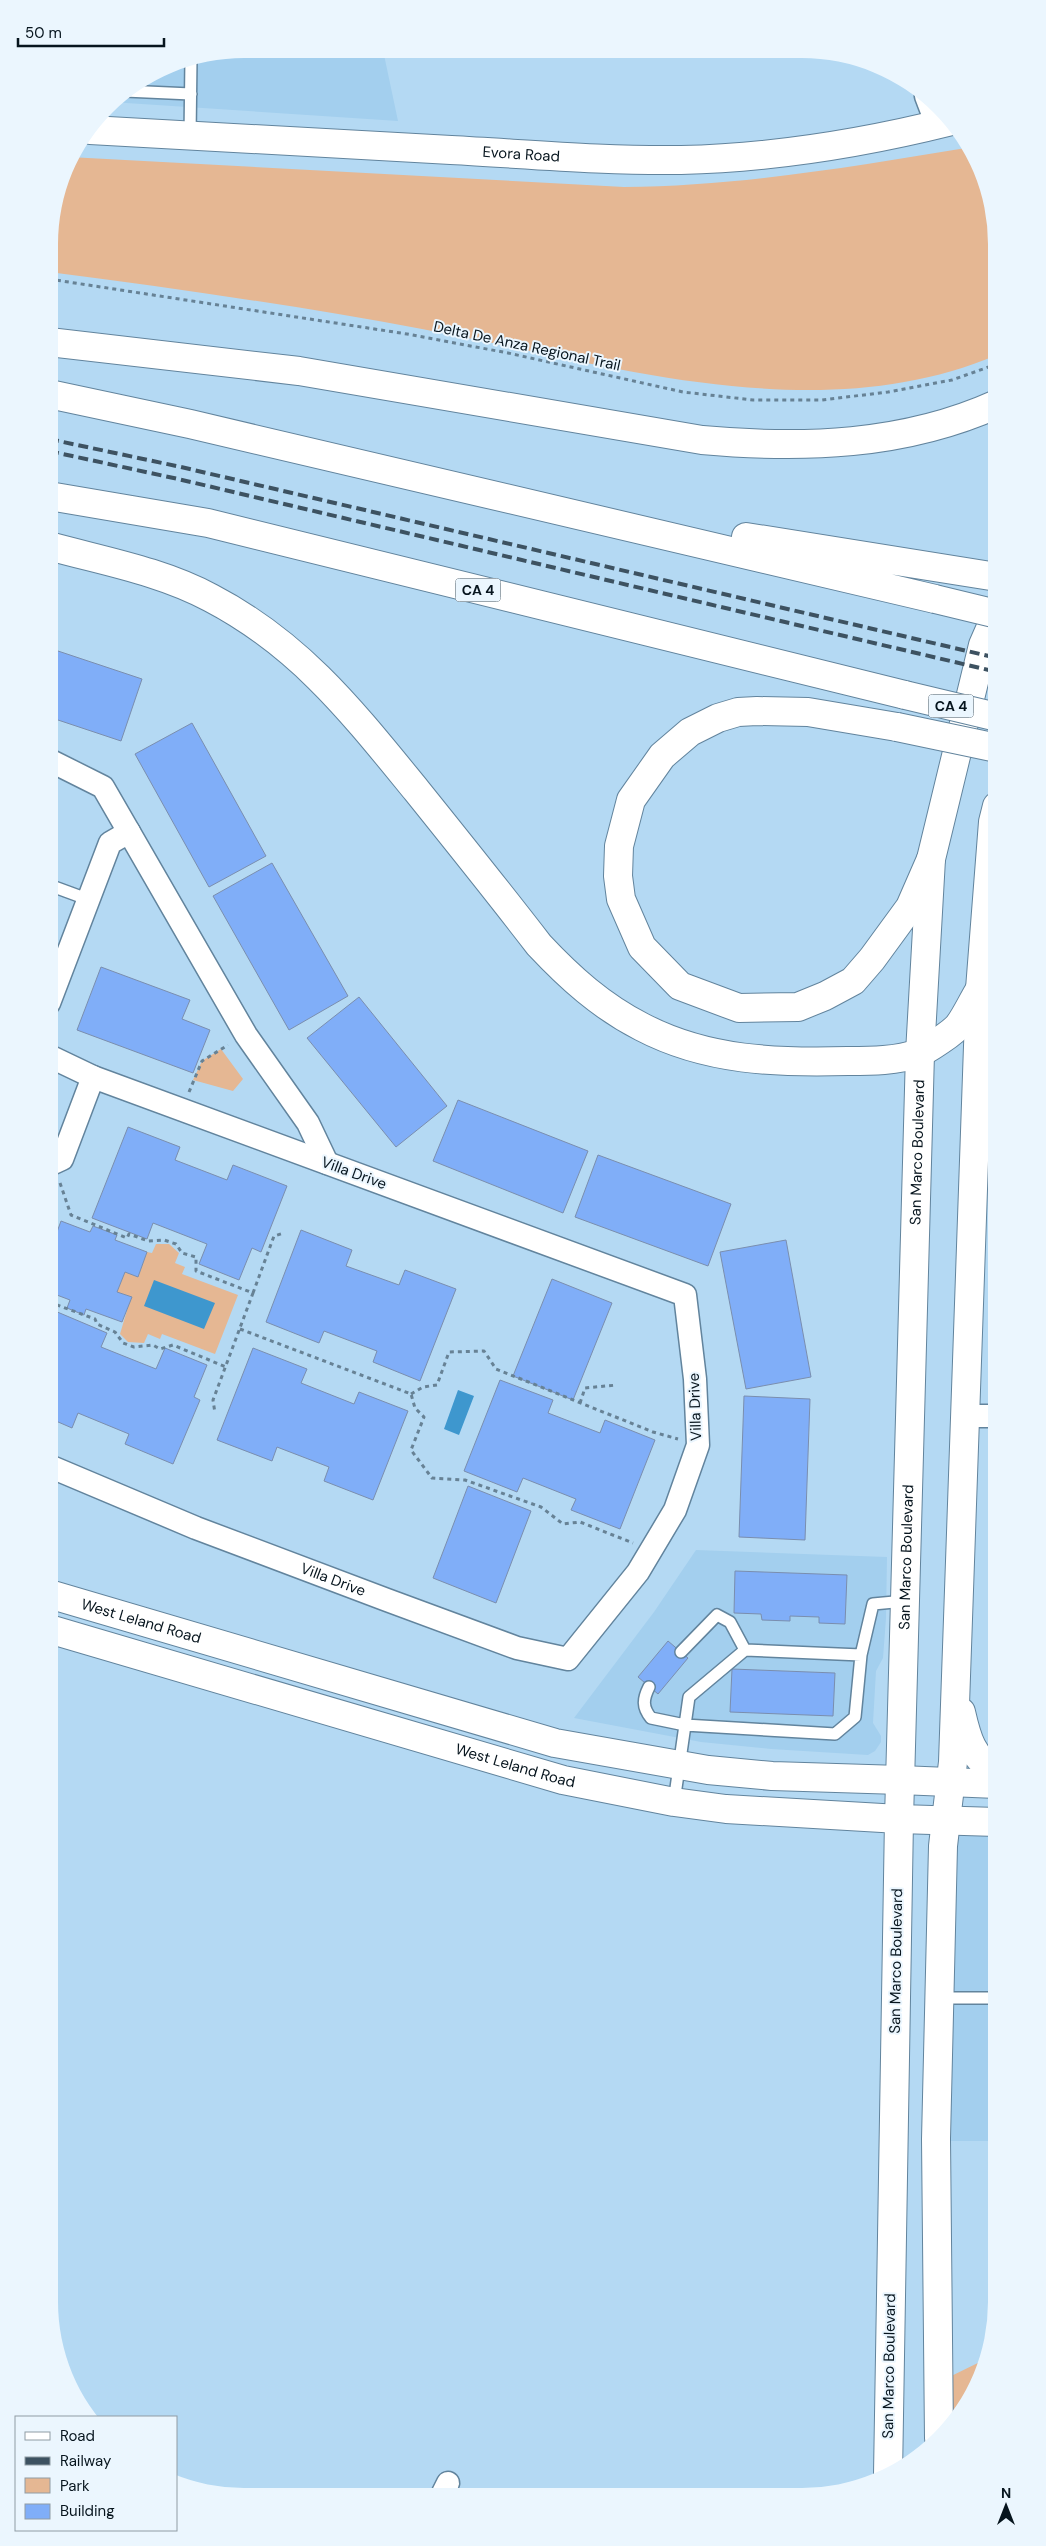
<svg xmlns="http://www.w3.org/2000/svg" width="1046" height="2546" viewBox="0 0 1046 2546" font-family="'DM Sans',sans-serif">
<rect width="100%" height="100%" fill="#b4d9f3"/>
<path fill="#a3cfee" d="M244,49L383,50L398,121L111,102L115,97L169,63Z
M696,1550L887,1557L886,1618L883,1658L876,1671L873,1723L881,1736V1742L875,1751L868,1755L771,1749L701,1742L574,1718L654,1612Z
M957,1833L997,1834V2141H950Z"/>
<path fill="#e5b793" d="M972,147L991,194L997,244V355C815,432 606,363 422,329C299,306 174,288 49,272V231L69,157L624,187C740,186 857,166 972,147Z
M221,1049L243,1079L233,1091L193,1080L202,1061Z
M156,1244H169L179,1253L175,1263L185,1267L182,1274L238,1295L215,1354L162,1334L160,1339L148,1334L144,1343L128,1342L120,1334L131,1297L117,1292L125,1272L138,1277L147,1252L152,1253Z
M988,2358L987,2365L957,2421L939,2438V2382Z"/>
<path fill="#3e97ce" d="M154,1280L215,1303L204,1329L144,1306Z
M458,1390L474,1396L459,1435L444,1429Z"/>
<path fill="#80aef8" stroke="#7a8eae" d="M49,648L142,679L121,741L49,717Z
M192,723L266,856L209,887L135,754Z
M272,863L348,996L289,1030L213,896Z
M101,967L190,1000L182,1019L210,1030L193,1073L77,1030Z
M359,997L447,1106L396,1147L307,1038Z
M458,1100L588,1151L563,1213L433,1161Z
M128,1127L180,1147L175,1160L227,1180L233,1165L287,1186L261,1252L252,1248L239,1280L199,1264L207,1244L153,1223L147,1239L92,1218Z
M598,1155L731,1204L708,1266L575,1217Z
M61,1221L90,1232L93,1226L117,1235L115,1240L147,1252L138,1277L125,1272L117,1292L132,1297L122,1322L86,1309L84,1315L67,1308L70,1300L49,1292V1254Z
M301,1230L352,1250L346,1266L399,1285L405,1270L456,1289L420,1381L373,1362L377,1351L324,1331L319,1343L266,1322Z
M786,1240L811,1377L746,1389L720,1252Z
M552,1279L612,1303L573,1400L513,1376Z
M55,1311L107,1333L101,1347L156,1369L165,1348L207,1365L194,1397L200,1400L173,1464L125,1444L129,1434L78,1413L72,1428L49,1418V1325Z
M253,1348L307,1369L301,1383L354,1404L359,1392L408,1411L373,1500L324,1481L329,1467L277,1447L272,1461L217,1440Z
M500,1380L553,1400L548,1413L600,1433L605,1420L655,1440L620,1529L571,1510L576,1499L523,1478L517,1492L464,1471Z
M744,1396L810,1399L805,1540L739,1537Z
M468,1486L531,1511L496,1603L433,1578Z
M735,1571L847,1575L845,1624L819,1623V1617L790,1616V1621L762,1620L761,1614L734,1613Z
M668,1641L688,1658L658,1694L638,1677Z
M732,1669L835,1673L833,1716L730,1712Z"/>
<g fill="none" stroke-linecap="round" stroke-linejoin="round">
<defs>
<path id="service" d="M125,91L191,94
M190,136L191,59
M49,885L87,899
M681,1652L717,1615L730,1622L745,1650
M649,1687C643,1699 642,1707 651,1718L685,1725L835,1734L855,1717L861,1655
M674,1802L689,1697L745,1650L861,1655L873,1604L905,1601
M939,1998H997"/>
<g id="minor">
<path d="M926,96L937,125"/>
<path d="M49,760L103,787L129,832"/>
<path d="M49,1003L110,843L129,832L246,1035L308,1123L327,1163"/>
<path d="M49,1056L93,1077"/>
<path d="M965,1416H997"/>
<path id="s1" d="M49,1466L196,1528L387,1600L517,1648L568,1659L638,1572L675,1510L698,1445L695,1379L685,1295L93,1077L62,1159L49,1165"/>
<path d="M442,2495L448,2483"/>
</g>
<g id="tertiary">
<path id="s2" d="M90,130C210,137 330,144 451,150C527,154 604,161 681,160C772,158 864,143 952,121"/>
<path id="s3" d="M49,1594L555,1743L708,1770L772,1776L900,1780"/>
<path id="s4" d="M49,1629L563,1780L674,1802L726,1809L899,1819L888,2475"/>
<path d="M939,2438L936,2139L943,1846L946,1820"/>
</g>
<g id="secondary">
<path d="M961,1712C966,1734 972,1762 997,1769"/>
<path d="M900,1780L997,1784"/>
<path d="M946,1820L953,1762L980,989L993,822L997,806"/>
<path id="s5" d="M997,1822L899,1819L920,1053L931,859L983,645L997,613"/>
</g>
<path id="motorway" d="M49,342L299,371L702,440C802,449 904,446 997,404
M49,394L190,424L935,599
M49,496L208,523L905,695
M746,537L997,577
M49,546C103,561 161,571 211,598C301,645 354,714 417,791C458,842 499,893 539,945C570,978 601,1006 642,1027C707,1061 777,1063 848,1061C871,1061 897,1061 919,1053C927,1050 954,1032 959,1025C967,1014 973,1000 980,989
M897,727L808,712L757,711L738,712L718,718L690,732L662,756L631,800L619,846L618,876L621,899L642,947L680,986L739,1008L798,1007L825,996L853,981L872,959L910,907L931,859"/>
</defs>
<use href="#service" stroke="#62849d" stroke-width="14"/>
<use href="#minor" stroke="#62849d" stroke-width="25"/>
<use href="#tertiary" stroke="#62849d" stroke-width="30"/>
<use href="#secondary" stroke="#62849d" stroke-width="30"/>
<use href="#motorway" stroke="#62849d" stroke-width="30"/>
<path stroke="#678295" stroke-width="3" stroke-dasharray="4 4" stroke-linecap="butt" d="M49,279L407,334L508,353L683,392L753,400H822L888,392L952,380L997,364
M189,1092L202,1061L228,1045
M60,1183L71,1215L127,1238L129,1234L148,1241L164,1240L176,1244L182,1253L196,1257V1271L253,1293L213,1400L215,1413
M253,1293L274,1236L284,1233
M49,1302L95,1319L97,1324L115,1332L123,1343L134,1347L153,1345L160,1349L173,1345L226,1367
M240,1329L411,1394L415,1408L424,1417L411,1450L432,1478L465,1480L541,1507L563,1524L580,1522L633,1543
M411,1394L423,1387L437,1385L449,1352L484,1351L496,1369L653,1432L678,1439
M580,1403L585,1388L617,1385"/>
<use href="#service" stroke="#fff" stroke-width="11"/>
<use href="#minor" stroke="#fff" stroke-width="22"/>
<use href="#tertiary" stroke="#fff" stroke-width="28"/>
<use href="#secondary" stroke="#fff" stroke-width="28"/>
<use href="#motorway" stroke="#fff" stroke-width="28"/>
<path stroke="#3d5261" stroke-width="4" stroke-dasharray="10 5" stroke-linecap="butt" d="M49,439L181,467L997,658
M49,451L178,479L997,672"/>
<defs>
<path id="motorway-bridge" d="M935,599L997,614
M905,695L997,717
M897,727L997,748"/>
</defs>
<use href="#motorway-bridge" stroke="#62849d" stroke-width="30" stroke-linecap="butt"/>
<use href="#motorway-bridge" stroke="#fff" stroke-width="28"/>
</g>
<g text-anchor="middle" stroke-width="4" stroke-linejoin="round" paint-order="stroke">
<g fill="#ebf6fe" stroke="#4b5861" stroke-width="1">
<rect x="455.5" y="578.5" width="45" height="23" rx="4"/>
<rect x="928.5" y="694.5" width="45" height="23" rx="4"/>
</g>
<g font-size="14" font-weight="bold" fill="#07151e">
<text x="478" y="595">CA 4</text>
<text x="951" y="711">CA 4</text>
</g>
<g font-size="15" fill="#07151e" stroke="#ebf6fe">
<text dy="5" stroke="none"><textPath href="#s2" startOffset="432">Evora Road</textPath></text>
<text transform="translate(527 346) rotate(12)" y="5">Delta De Anza Regional Trail</text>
<text dy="5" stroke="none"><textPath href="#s5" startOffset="765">San Marco Boulevard</textPath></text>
<text transform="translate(354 1173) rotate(20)" y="5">Villa Drive</text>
<text transform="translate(695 1407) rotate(-92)" y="5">Villa Drive</text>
<text dy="5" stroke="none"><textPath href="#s5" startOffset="360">San Marco Boulevard</textPath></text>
<text dy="5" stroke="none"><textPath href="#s1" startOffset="306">Villa Drive</textPath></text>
<text dy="5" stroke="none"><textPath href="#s3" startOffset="96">West Leland Road</textPath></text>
<text dy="5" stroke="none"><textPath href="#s4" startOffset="486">West Leland Road</textPath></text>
<text transform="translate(896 1961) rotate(-89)" y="5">San Marco Boulevard</text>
<text transform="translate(889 2366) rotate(-89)" y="5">San Marco Boulevard</text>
</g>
</g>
<path d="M0 0H1046V2546H0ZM244 58H802A186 186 0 0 1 988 244V2302A186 186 0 0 1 802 2488H244A186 186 0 0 1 58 2302V244A186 186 0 0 1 244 58Z" fill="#ebf6fe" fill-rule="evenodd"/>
<rect x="15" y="2416" width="162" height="115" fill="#ebf6fe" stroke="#909ca4"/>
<rect x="25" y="2432" width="25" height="8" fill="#ffffff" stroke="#909ca4"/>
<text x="60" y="2441" font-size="15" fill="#07151e">Road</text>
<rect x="25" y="2457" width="25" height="8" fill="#3d5261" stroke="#909ca4"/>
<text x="60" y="2466" font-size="15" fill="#07151e">Railway</text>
<rect x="25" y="2478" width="25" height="15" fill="#e5b793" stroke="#909ca4"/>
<text x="60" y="2491" font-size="15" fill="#07151e">Park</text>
<rect x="25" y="2504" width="25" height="15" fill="#80aef8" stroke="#909ca4"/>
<text x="60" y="2516" font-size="15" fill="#07151e">Building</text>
<g transform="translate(1006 2506)" stroke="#ebf6fe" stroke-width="4" paint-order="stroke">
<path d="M0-4L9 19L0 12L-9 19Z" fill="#07151e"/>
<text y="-8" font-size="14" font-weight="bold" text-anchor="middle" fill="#07151e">N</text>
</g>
<path d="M18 38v8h146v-8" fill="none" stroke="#07151e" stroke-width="2.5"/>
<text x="25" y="38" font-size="15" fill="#07151e" stroke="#ebf6fe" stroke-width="4" paint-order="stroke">50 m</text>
</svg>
